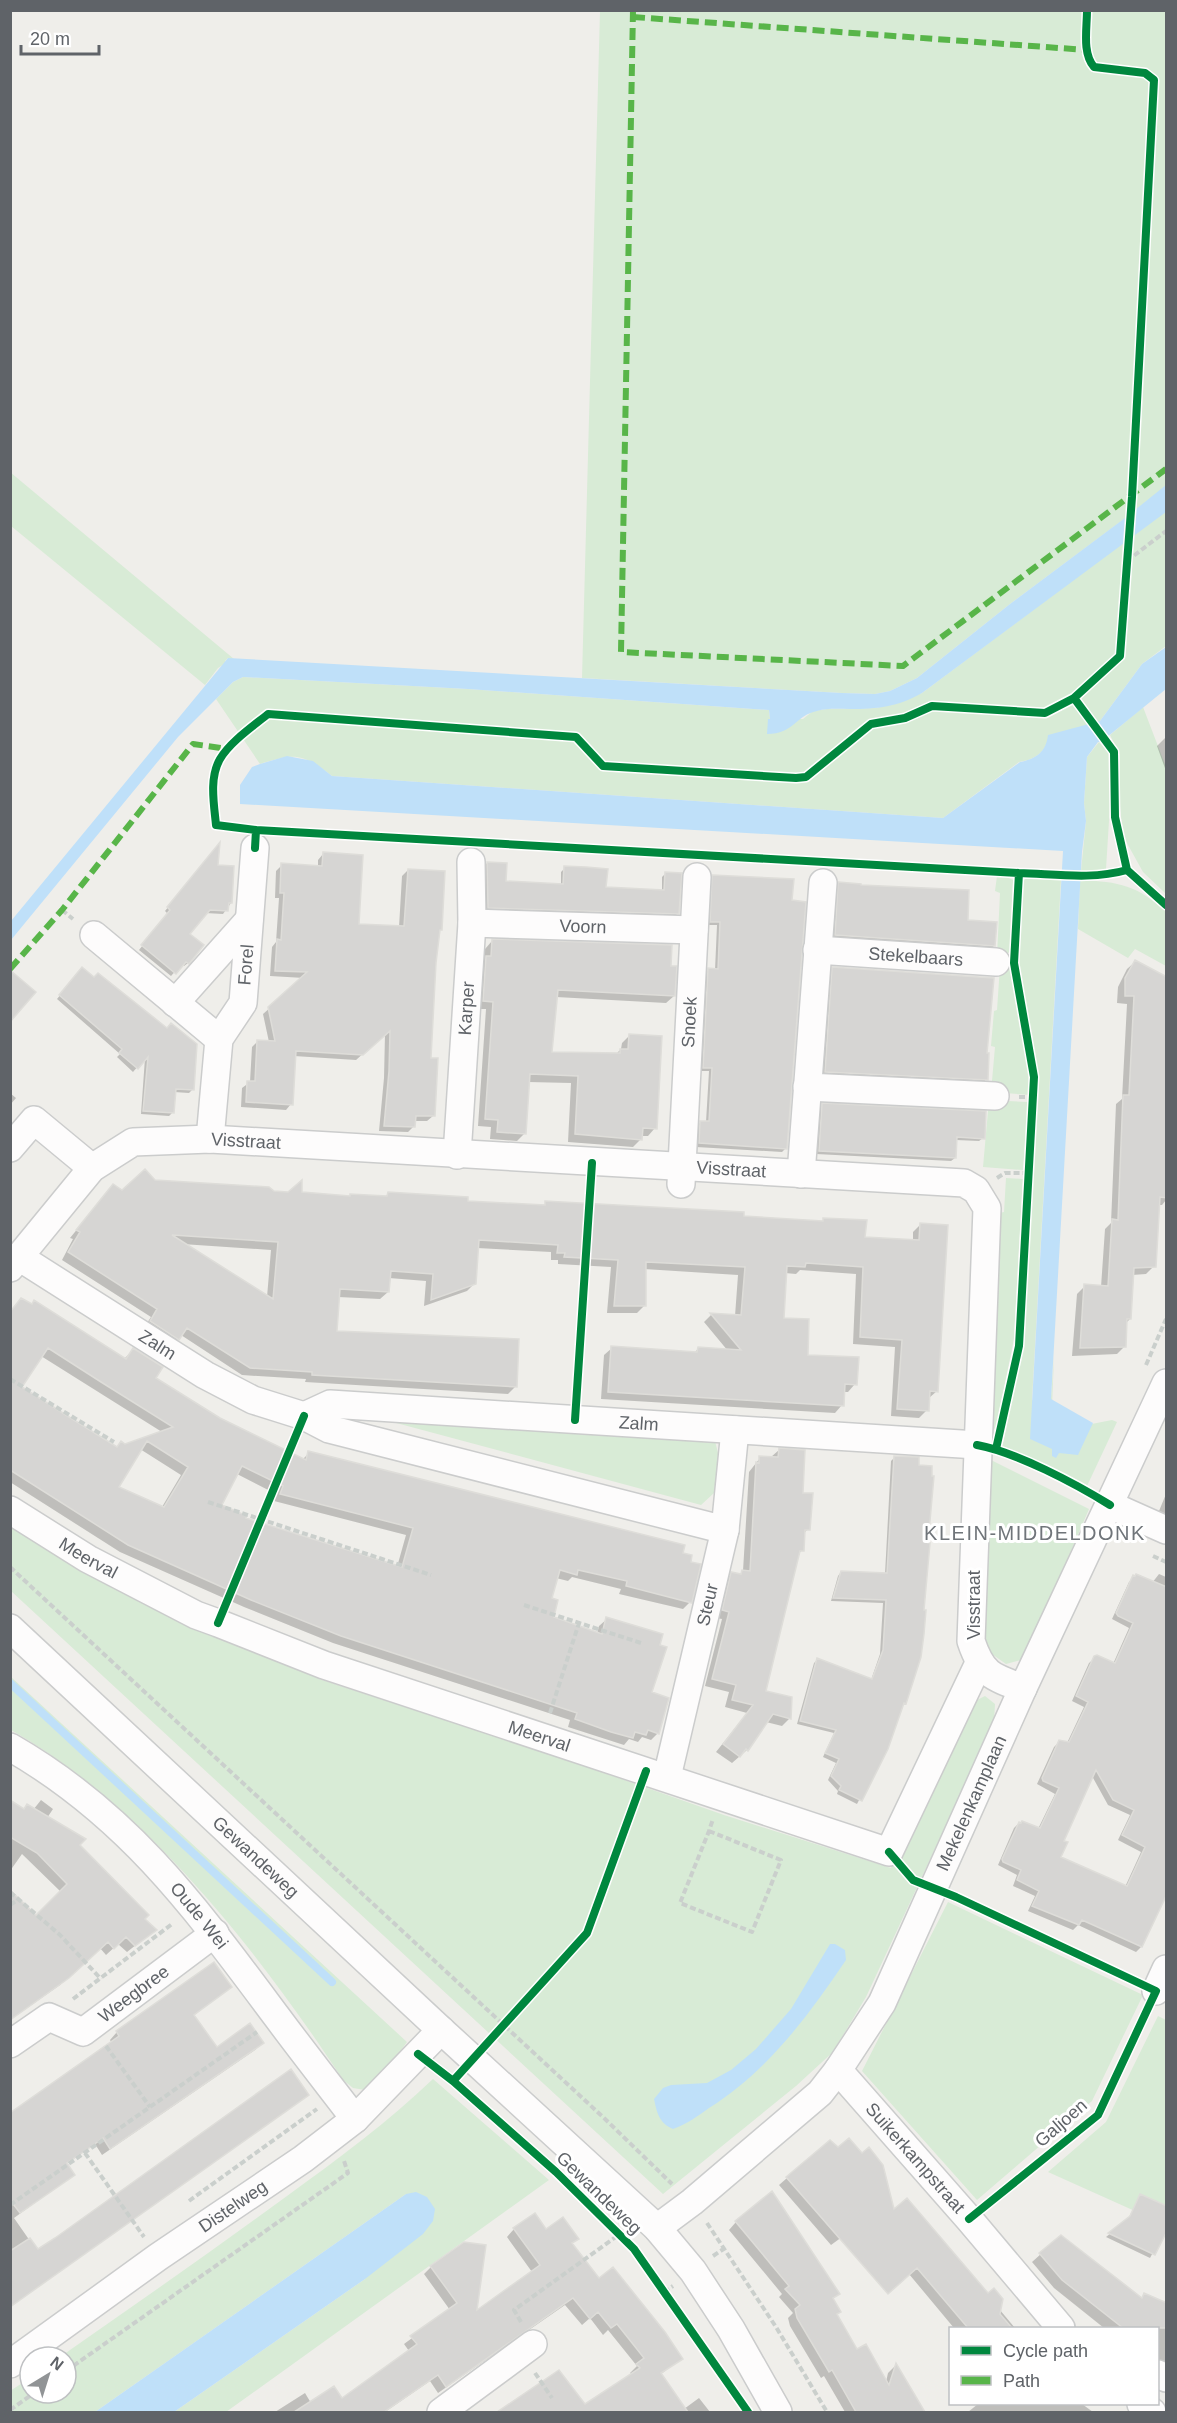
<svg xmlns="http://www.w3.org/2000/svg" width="1177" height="2423" viewBox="0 0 1177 2423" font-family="Helvetica,sans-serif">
<rect width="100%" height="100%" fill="#efeeea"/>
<path fill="#d8ebd6" d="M600,11H1166V646L1142,664L1100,721L1047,743C1042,755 1032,760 1019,762L943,818L332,776C302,753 295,753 260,764L216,699L233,682L243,677L468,689L769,710L770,719H803L813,711L827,709L877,708L922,693L1124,542V519L1010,604L917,678L890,691L875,694L842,693L582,678Z
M10,472L234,659L228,658L225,661L226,663L218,668L205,685L11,526Z
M1143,707L1166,767V894L1143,872L1123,836L1120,806V755L1110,735Z
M1099,742L1113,757L1106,869L1098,873L1081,871L1086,821L1084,803L1087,757Z
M997,876H1004L1013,880L1011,951L1005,955L997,956L1000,893L995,891Z
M1028,877L1061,880L1032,1400L1051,1399L1054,1356L1051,1432L1112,1420L1117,1422L1087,1486L1002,1448L1021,1350L1038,1080L1019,967L1023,881Z
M1080,880C1120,882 1137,885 1166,912V966L1135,949L1128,958L1078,929Z
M1000,966H1007L1010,969L1030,1077V1095L991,1092L995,1047L991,1046L994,1011L997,1010Z
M989,1100L1028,1102L1023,1170L983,1167Z
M1006,1178L1023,1179L1014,1339L996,1427L987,1436L999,1213L1004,1212Z
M359,1413L715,1441L719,1457L714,1493L701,1505Z
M991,1460L1089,1509L1025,1659L1006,1664L989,1652L982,1623Z
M10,1524L204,1631L322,1680L559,1757L724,1815L891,1868L969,1704L985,1696L995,1704L994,1722L866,1997L833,2052L796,2086L663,2194L11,1591Z
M10,1676L407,2042L380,2079L365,2090L353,2088L343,2080C259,1952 145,1806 11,1730Z
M948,1902L1143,1995L1092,2101L977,2200L862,2071Z
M1158,2016L1166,2020V2225L1048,2172L1106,2122Z
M433,2079L549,2180L226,2412H174L365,2279L406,2194L95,2412H11L10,2391L30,2378V2393H66V2357H60C136,2304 212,2251 287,2196C338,2159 388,2122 433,2079Z"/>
<path fill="#bfe0f9" d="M1166,485V512L922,693C897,707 878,709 850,709C838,709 828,708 817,711C796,715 794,734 767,734L768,719H770L769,710L468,689L243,677L233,682L178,737L11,940V921L228,658L842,693L875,694L890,691L917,678L1010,604L1125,518Z
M1166,647V689L1101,742H1098L1087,757L1084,803L1086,821L1082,852L1051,1399L1093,1423L1078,1455L1059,1453L1056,1458L1052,1456V1449L1030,1439L1063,851L240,804V785L252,767L260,764L287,756L313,761L332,776L943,818L1020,762C1036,759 1046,752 1048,735L1100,721L1142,664Z
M830,1944H835L845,1950L846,1960C808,2016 768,2071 709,2108C698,2116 687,2124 673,2129C659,2123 657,2113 654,2099L663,2088L671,2085L707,2083L731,2070L756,2049L791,2009Z
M416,2192L427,2197L435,2209L433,2221L423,2234L365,2279L174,2412H95L406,2194Z"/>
<path fill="#0003" fill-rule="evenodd" d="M1166,737V771L1157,746Z
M218,846L216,866L231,903L223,914L205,913L188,934V963L184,966L182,964L171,976L139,950L168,914L165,911Z
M323,854L357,925L399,927L402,876L408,870L438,931L429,1059L433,1116L427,1121H414V1126L408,1132L379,1131L384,1078L385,1034L356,1060L294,1056L291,1104L286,1110L241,1107L242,1088L250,1082L252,1047L257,1042H269L263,1014L304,978L270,976L272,947L276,942L279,898H275L276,871L282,865L318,867V860Z
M487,863L504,882L561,885V872L565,868L605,888L662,891V877L666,873L678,913L674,917L485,911L484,867Z
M713,876L786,1148L782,1152L696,1147L697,1126L701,1122H706L709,1071H700L705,974L709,970H715L717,925H708L709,880Z
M839,884L966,921L994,946L990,949L832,938L835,887Z
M492,941L669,967L674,996L666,1003L556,997L550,1054H616L621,1049L622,1043L629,1036L655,1128L648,1136H641V1139L633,1147L568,1142L571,1083L528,1082L525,1133L517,1141L490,1139L491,1127L478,1126L486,1009H476L479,965L484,960L485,949Z
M1135,962L1166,999V1200L1162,1205H1158L1154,1266L1146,1274L1132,1275L1130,1319L1126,1323L1125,1346L1117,1354L1072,1356L1077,1294L1085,1286L1101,1287L1105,1229L1111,1223L1116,1104L1122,1099L1127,1004L1117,1003L1118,987L1127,969Z
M833,968L986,1054V1079L983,1083L822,1075L829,972Z
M79,972L166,1030L193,1089L189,1093L174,1092L172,1113L169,1116L141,1114L145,1058L133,1072L117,1057L120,1054L57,999Z
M10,1093L16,1098L10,1105Z
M823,1105L983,1138L979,1141L956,1140L955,1158L951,1161L816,1154L819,1109Z
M154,1182L300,1194L384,1198L388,1194L466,1202L542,1206L546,1203L820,1223L824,1219L864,1238L913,1241V1232L921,1224L937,1391L929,1398L927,1410L919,1418L891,1416L895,1347L853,1344L856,1274L800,1270L796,1274L785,1273L783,1319L806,1356L855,1384L848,1392H843L842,1405L835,1413L601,1399L604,1355L612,1348L694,1353L698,1349L728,1351L704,1322L711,1315L735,1316L738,1275L644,1269L645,1305L637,1313H607L611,1267L558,1264V1260H551V1252L477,1248L475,1283L467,1291L424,1306L426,1281L389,1278L388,1292L380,1299L338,1297L336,1333L516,1386L508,1394L305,1382L306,1379L242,1375L181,1335L171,1347L143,1329L151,1317L62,1260L73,1239L70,1238L106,1194L122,1192ZM182,1244L271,1250L267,1297Z
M10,1312L124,1359L133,1350L154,1378L219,1419L302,1460L309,1453L681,1554L690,1602L683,1609L619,1594L621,1589L572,1577L568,1581L556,1578L550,1599L552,1617L597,1634L599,1626L607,1619L650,1693L658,1733L651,1740L642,1737L638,1742L629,1739L624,1745L568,1727L570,1720L333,1643L244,1607L120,1552L10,1482ZM41,1356L162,1432L116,1448L20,1388ZM140,1449L181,1475L162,1507L117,1487ZM237,1474L276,1494L274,1501L406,1535L397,1567L244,1519L220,1506Z
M779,1450L801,1494L808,1529L803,1534L802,1550L797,1556L764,1692L790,1718L782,1726L766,1722L747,1750L732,1763L716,1752L747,1713L725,1707L729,1692L705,1686L722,1619L716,1618L724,1581L732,1574L739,1575L743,1571L749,1472L760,1458L771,1457Z
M895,1457L922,1611L912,1682L886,1748L857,1804L837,1794L838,1791L828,1780L836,1763L823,1757L834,1733L797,1724L814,1663L817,1660L871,1680L880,1654L883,1603L831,1601L838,1576L841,1572L885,1574L891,1461Z
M1166,1494V1514L1159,1511Z
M1159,1574L1166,1577V1890L1141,1947L1136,1952L1078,1925L1073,1930L1028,1911L1035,1896L1013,1886L1017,1875L998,1865L1014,1828L1019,1823L1038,1829L1055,1794L1037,1784L1054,1747L1059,1742L1067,1743L1084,1707L1072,1701L1089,1663L1095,1658L1113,1664L1129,1628L1112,1619L1129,1582L1134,1577L1152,1583ZM1092,1776L1108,1805L1130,1815L1118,1840L1141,1852L1125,1887L1059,1858L1062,1841Z
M41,1800L53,1809L47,1818L78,1845L155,1930L127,1952L118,1944L106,1955L100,1948L60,1985L10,2020V1893L36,1917L61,1892L22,1854L10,1871V1839Z
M230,1987L193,2016L217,2049L262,2043L255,2050L102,2155L95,2144L66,2164L73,2175L14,2218L37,2251L307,2095L10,2307V2115L112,2043L110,2040L117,2032Z
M787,2178L893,2212L1000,2310L1015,2328H954L909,2274L857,2226L831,2245L779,2185Z
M1140,2196L1166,2228L1150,2258L1106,2237L1128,2219Z
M736,2222L838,2294L832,2300L840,2312L836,2315L856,2351L886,2382L888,2373L895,2366L923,2412H845L824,2376L821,2378L790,2326L788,2318L793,2313L779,2297L782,2294L729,2230Z
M514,2229L546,2231L577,2238L571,2244L599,2280L681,2358L660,2375L684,2409L699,2398L710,2412H500L558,2372L584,2406L632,2375L630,2373L637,2366L608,2330L603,2335L590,2318L582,2325L565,2305L438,2393L430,2381L385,2412H382L377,2404L365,2407L357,2412H275L305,2393L311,2403L342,2400L409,2351L404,2344L450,2310L424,2274L431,2267L476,2313L532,2272L507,2237Z
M1061,2236L1140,2299L1144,2295L1166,2305V2366L1158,2362V2328H1104L1054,2288L1032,2262Z
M978,2404H1082L1093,2412H968Z"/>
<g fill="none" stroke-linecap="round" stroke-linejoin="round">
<path stroke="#bfe0f9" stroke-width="8" d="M10,1683L332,1982"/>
</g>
<path fill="#d6d5d3" stroke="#deddd9" stroke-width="1.5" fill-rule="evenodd" d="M220,842L218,865L234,866L232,903H229L228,911L210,910L190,934L204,945L189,964L186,962L176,974L141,945L170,910L167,907Z
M323,852L363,855L359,924L404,926L408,869L445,871L442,930H440L436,963L431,1058H438L435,1116H416L415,1127L384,1126L389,1071L390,1031L363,1055L296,1051L293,1105L246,1102L247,1081H255L257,1040L275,1041L268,1007L307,972L275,971L277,939L281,940L284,893H280L281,863L322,866Z
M487,862L507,863L506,881L563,884L564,866L586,867L608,869L606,887L664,890L665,872L682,873L679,914L488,908Z
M712,875L794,879L792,900L806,902L787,1149L699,1143L700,1121H709L712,1068H703L708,968L718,969L720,922H710Z
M838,882L861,884V885L969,890L968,920L997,922L995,946L835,935Z
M492,939L672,945L671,966H677L675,996L558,990L552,1052L620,1053V1049H628L629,1034L662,1036L657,1129L643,1128L642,1140L575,1134L578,1076L530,1074L526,1134L497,1132L498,1120L485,1119L493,1002L483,1001L486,956H491Z
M1135,960L1167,977V1198L1160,1197L1156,1267L1134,1268L1131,1319H1127L1126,1347L1080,1348L1084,1284L1108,1286L1112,1219L1118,1220L1123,1095H1129L1134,996H1125V978Z
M82,967L94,977L98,973L167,1028L171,1023L197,1044L194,1090L176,1089L174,1113L143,1111L148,1057L138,1069L119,1053L122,1049L59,995Z
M832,967L994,978L987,1053H989L988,1080L825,1072Z
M10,970L36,992L10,1022Z
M822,1103L986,1111L985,1139L957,1137L956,1158L819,1151Z
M145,1169L155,1180L269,1187L274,1191L288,1192L302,1180V1192L350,1196V1194L387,1196L388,1192L468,1197V1201L545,1205V1201L744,1212V1216L823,1221V1218L867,1220L865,1237L919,1240L920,1223L948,1225L938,1392L930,1391L929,1411L897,1409L902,1340L860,1337L863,1267L806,1263L805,1267L787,1266L784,1318L809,1319L808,1355L859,1357L857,1385L845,1384L844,1406L608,1392L611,1346L697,1352L698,1347L741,1350L710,1313L741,1315L745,1267L646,1262V1306H614L618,1260L564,1257L565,1253H557L558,1245L479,1240L476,1284L431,1300L433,1274L391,1271L389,1292L340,1289L337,1331L519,1339L517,1387L312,1375V1372L250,1368L187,1328L179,1340L150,1321L157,1309L68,1252L80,1232L76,1230L113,1184L122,1190ZM172,1235L278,1242L273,1299Z
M21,1298L32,1304L34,1300L126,1359L133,1348L163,1367L156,1378L220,1418L306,1460L308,1451L685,1545L683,1553L692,1555L691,1562L701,1564L692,1603L626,1586L627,1581L578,1570L577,1575L560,1570L552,1598L558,1600L554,1617L602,1634L606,1617L663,1634L660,1645L667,1647L652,1692L669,1698L659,1734L648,1730L646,1735L635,1732L633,1738L611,1732L575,1719L577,1713L341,1636L251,1600L128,1545L10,1470V1312ZM48,1348L101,1382L173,1427L125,1444L121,1441L117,1447L66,1415L22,1387ZM147,1441L188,1467L164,1507L119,1487ZM242,1466L283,1486L280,1494L413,1528L402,1567L246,1518L247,1516L222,1505Z
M779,1448L805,1450L803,1493H813L810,1530H805L804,1551H800L766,1691L792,1697L791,1719L773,1714L748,1751L746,1749L740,1757L723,1744L753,1705L732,1700L736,1685L712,1679L729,1612L722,1610L731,1572L741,1574L742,1570L750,1571L756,1462L759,1463V1456L778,1457Z
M894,1456L919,1457V1465L932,1466V1476H934L928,1543H930L924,1610H926L924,1634L921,1657L906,1704L904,1703L888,1749L862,1801L839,1790L841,1786L831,1776L839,1759L825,1753L836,1730L800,1721L817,1658L872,1679L883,1650L886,1600L833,1598L841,1571L887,1573Z
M1136,1574L1167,1587V1894L1142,1947L1082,1920L1079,1925L1032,1906L1039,1891L1017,1880L1021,1870L1003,1862L1002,1859L1019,1822L1021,1823L1022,1821L1040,1828L1059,1788L1043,1781L1042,1778L1059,1740L1069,1742L1088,1702L1076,1696L1094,1656L1097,1655L1115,1663L1133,1623L1118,1616L1116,1613L1133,1575L1135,1576ZM1096,1770L1113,1800L1134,1810L1122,1835L1145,1847L1127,1886L1061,1857L1068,1842L1064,1841Z
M10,1800L24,1809L27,1804L86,1839L80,1845L149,1915L145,1919L157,1930L135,1946L126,1937L114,1949L108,1942L69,1978L10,2020V1890L36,1915L67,1884L37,1853L10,1837Z
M214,1962L232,1987L194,2015L217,2047L250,2023L264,2043L110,2149L103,2138L85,2151L67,2163L75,2175L20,2213L10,2200V2113L119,2036L116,2031Z
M291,2069L309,2095L10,2307V2251L30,2238L38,2249L55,2238Z
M849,2138L862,2153L869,2147L883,2165L894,2209L907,2198L988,2293L994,2288L1003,2299L1000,2314L1012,2328H968L917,2268L888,2294L786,2177L830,2140L838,2147Z
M772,2191L840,2294L833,2298L841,2312L837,2314L857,2349L866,2344L889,2385L896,2363L925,2412H856L832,2370L829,2372L797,2318L795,2309L800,2305L785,2289L789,2286L735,2221Z
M1140,2194L1167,2206V2231L1155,2255L1108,2233L1130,2216Z
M535,2213L546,2229L563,2217L579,2239L572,2243L599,2278L613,2267L665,2332L683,2359L661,2373L688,2412H497L559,2370L585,2404L640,2368L636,2364L644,2358L617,2324L611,2328L598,2312L590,2319L573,2298L446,2387L438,2375L384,2412H294L334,2386L342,2398L417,2344L410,2336L457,2303L430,2266L464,2242L486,2245L477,2310L540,2265L513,2228Z
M1061,2235L1142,2298L1144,2293L1167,2303V2328H1123L1062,2280L1039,2253Z"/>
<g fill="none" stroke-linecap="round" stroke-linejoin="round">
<defs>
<g id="minor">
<path id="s1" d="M472,923L694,930"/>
<path d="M94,935L219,1039"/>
<path id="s2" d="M817,950L996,962"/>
<path d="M175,1003L249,920"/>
<path d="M807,1087L995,1096"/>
<path id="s3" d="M210,1139L219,1039L243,1003L255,848"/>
<path d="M10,1148L34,1120L92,1168"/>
<path id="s4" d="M457,1155L472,923L471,862"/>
<path d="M801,1174L823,883"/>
<path id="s5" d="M681,1184L697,877"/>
<path id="s6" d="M19,1257L205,1375L253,1400L304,1416L329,1429L725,1530"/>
<path id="s7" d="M10,1268L92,1168L133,1142L210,1139L964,1183L976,1190L987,1208L971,1641C982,1674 991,1677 1023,1688"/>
<path id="s8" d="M304,1416L330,1404L977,1445"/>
<path d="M1110,1505L1166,1530"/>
<path id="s9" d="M10,1510L88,1559L196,1615L218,1623L324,1665L889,1852L979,1663"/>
<path id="s10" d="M10,1628L441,2030L657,2228L693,2271L731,2329L778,2412"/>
<path id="s11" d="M10,1747C130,1816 197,1910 277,2017C303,2052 329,2085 355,2119"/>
<path id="s12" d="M667,1777L725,1530L735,1430"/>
<path d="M1156,1991L1166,1969"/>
<path id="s13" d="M10,2044L49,2017L83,2032L215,1933"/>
<path id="s14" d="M838,2070L969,2219L1061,2328"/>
<path id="s15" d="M657,2228L692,2202L820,2093L838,2070L882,2003L1023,1688L1166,1383"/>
<path id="s16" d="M10,2364L158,2257L303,2159L355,2119L441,2030"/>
<path d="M1158,2374L1166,2378"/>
<path d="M1141,2404L1152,2412"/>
<path d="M441,2412L533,2344"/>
</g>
</defs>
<use href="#minor" stroke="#cbcccc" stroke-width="30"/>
<path stroke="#cacfcc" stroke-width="4" stroke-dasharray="6 3" stroke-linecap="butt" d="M1127,561L1166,531
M62,910L73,919
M1019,1097H1033
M997,1178L1005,1173H1028
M1146,1365L1166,1319
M10,1379L114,1442
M208,1502L431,1575
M1153,1556L1166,1562
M10,1567L604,2118L672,2184
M524,1605L641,1643
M550,1713L579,1623
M709,1831L781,1860L752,1932L680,1903L709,1831L713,1819
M10,1892L60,1935L101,1979
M10,1905L19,1899
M73,1999L172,1924
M106,2046L150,2107
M85,2153L144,2237
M189,2201L317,2109
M10,2205L257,2032
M707,2223L776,2327L827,2412
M713,2256L725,2248
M664,2292L673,2286
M521,2322L514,2310L620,2234
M66,2371L348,2173L344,2161
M535,2373L552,2398
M10,2410L34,2393"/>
<use href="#minor" stroke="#fdfcfc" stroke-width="27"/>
<path stroke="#58b549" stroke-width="6" stroke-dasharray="12 6" stroke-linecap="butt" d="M633,10L621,652L903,666L1166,469
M633,17L1087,50
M10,969L62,910L193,744L228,749"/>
<defs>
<path id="cycleway" d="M1074,698L1114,752L1115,817L1127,870L1166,905
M256,830L1019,873C1055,874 1092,880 1127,870
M255,848L256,830L216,825C214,804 209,778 220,759C230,742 252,727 268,714L576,737L603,766L796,778L806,777L871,724L905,718L932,706L1045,713L1074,698L1120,656L1132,497L1154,80L1145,73L1094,67C1082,53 1087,29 1087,10
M575,1420L592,1163
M977,1445C1016,1452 1076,1484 1110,1505
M996,1449L1019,1346L1034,1077L1014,963L1019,873
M218,1623L304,1416
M889,1852L913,1880L956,1897L1156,1991L1098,2115L969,2219
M418,2054L453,2081L556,2172L634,2249L748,2412
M453,2081L587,1933L646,1771"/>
</defs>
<use href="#cycleway" stroke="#fff" stroke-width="11"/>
<use href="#cycleway" stroke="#00873e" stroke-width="8"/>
</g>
<g text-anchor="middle" stroke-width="6" stroke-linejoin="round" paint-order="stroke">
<g font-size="18" fill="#5f6368" stroke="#fff">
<text dy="6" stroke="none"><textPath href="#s1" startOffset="111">Voorn</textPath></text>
<text dy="6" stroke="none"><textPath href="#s2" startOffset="99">Stekelbaars</textPath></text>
<text dy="6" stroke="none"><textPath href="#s3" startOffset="182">Forel</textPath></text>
<text dy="6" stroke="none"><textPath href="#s4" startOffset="147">Karper</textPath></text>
<text dy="6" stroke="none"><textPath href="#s5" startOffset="162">Snoek</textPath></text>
<text dy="6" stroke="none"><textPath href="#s7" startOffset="291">Visstraat</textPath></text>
<text dy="6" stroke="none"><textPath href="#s7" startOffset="777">Visstraat</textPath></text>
<text dy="6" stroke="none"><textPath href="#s6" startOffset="164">Zalm</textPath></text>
<text dy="6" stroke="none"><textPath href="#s8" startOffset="338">Zalm</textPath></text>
<text dy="6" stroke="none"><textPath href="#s9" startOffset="92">Meerval</textPath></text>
<text dy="6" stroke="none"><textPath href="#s12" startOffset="177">Steur</textPath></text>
<text transform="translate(974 1605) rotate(-90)" y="6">Visstraat</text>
<text dy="6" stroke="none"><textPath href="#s9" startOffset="578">Meerval</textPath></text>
<text dy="6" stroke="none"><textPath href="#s15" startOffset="540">Mekelenkamplaan</textPath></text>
<text dy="6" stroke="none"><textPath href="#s10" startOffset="336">Gewandeweg</textPath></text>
<text dy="6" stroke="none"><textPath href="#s11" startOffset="255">Oude Wei</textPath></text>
<text dy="6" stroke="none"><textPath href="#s13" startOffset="148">Weegbree</textPath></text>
<text transform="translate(1061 2123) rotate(-41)" y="6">Galjoen</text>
<text dy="6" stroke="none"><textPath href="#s14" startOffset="117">Suikerkampstraat</textPath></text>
<text transform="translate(599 2193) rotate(44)" y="6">Gewandeweg</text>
<text dy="6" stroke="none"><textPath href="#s16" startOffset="273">Distelweg</textPath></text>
</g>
<g font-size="20" letter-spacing="1.5" fill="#70757a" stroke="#fff">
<text x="1035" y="1540">KLEIN-MIDDELDONK</text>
</g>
</g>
<rect width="1177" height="2423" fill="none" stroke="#5f6368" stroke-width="24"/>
<rect x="949" y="2327" width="210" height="78" fill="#ffffff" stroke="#bfc1c3" stroke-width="1.5"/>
<rect x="961" y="2346" width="30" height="9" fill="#00873e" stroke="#bfc1c3" stroke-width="1.5"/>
<text x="1003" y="2357" font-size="18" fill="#5f6368">Cycle path</text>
<rect x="961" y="2376" width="30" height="9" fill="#58b549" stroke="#bfc1c3" stroke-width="1.5"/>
<text x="1003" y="2387" font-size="18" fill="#5f6368">Path</text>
<g transform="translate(48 2375) rotate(38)"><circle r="28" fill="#ffffff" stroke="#bfc1c3" stroke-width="1.5"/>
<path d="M0-4.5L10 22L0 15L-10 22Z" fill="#919496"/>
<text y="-9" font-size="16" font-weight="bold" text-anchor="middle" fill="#5f6368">N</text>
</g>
<path d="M21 45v9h78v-9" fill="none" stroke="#5f6368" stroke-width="3"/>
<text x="30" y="45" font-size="18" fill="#5f6368" stroke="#ffffff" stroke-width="4.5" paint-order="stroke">20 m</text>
</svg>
